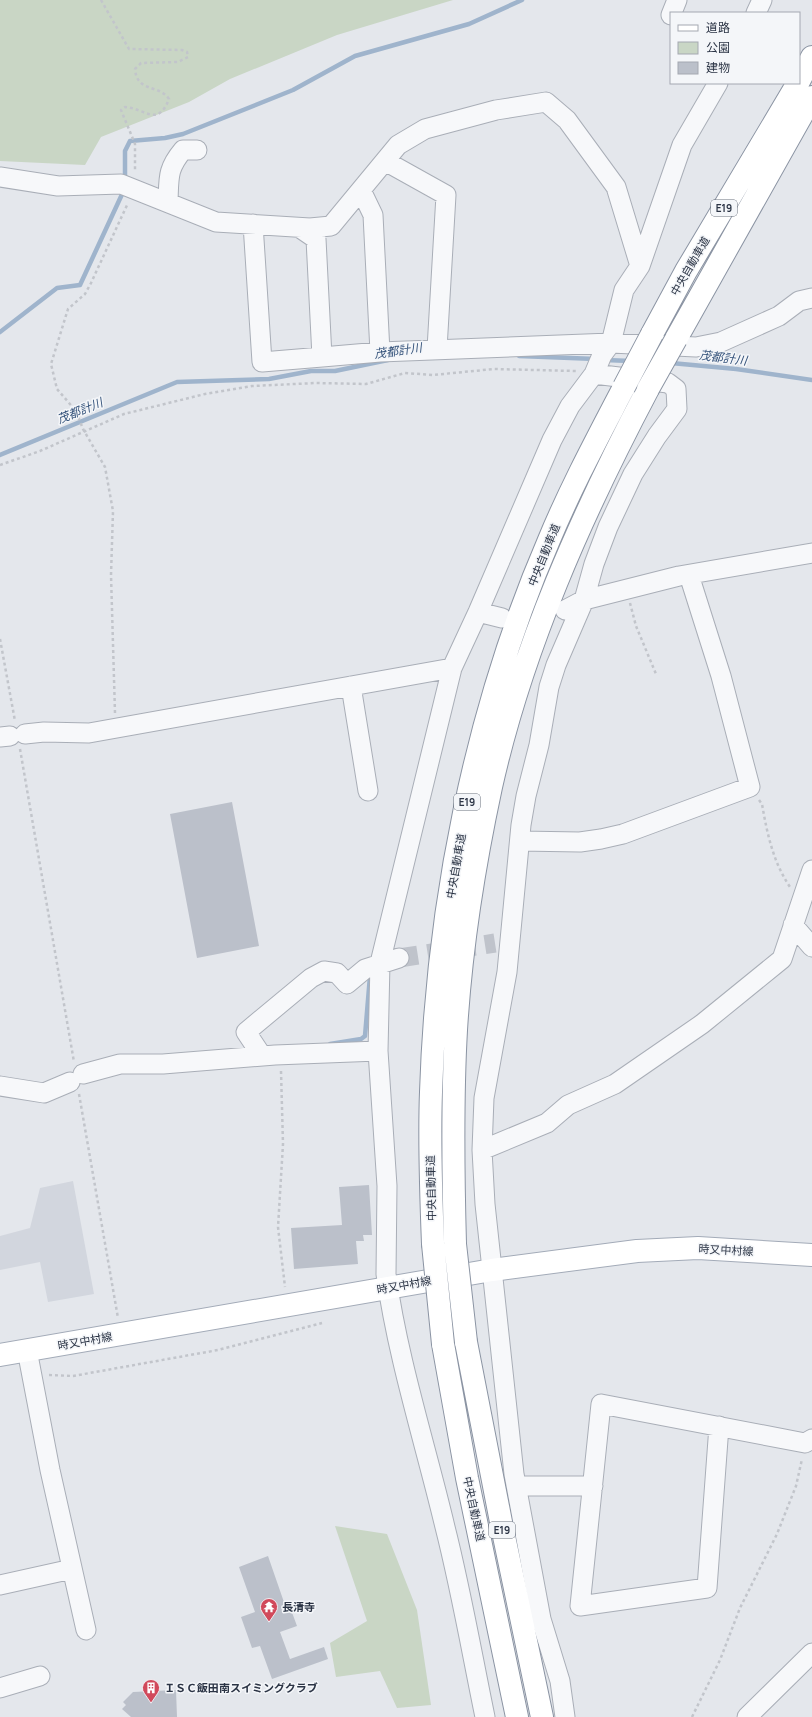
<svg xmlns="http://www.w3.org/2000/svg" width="812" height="1717" viewBox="0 0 812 1717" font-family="Manrope,'Noto Sans JP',sans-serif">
<rect width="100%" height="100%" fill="#e4e7ec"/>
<path fill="#d2d6de" d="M73,1181L94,1294L48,1302L40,1262L0,1270V1236L30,1228L40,1188Z"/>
<path fill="#c9d6c5" d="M0,0H453L337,35L230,79L189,102L101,137L85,165L0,161Z
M335,1526L387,1534L417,1610L431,1705L397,1708L380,1671L336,1677L330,1643L367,1621Z"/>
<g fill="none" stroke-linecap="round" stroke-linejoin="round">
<path stroke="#9fb4cc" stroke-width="4.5" d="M125,181V151L130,141L165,138L183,134L293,90L355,56L469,24L522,0
M0,332L57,288L80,285L124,190
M519,356L596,359
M605,360L631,361
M671,363L736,369L812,380
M0,455L177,382L269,379L311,371H335L388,360
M330,1044L361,1039L365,1036L370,976"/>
</g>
<path fill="#bbc0ca" d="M232,802L259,946L197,958L170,814Z
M369,1185L372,1235H363L364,1241H356L358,1264L294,1269L291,1228L342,1225L339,1187Z
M268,1556L286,1608L290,1607L297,1626L280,1632L290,1659L324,1647L328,1659L272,1679L260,1646L252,1648L241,1617L255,1612L239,1567Z
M176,1690L177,1717H131L122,1709L126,1705L123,1702L133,1692Z"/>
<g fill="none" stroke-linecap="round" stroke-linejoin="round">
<path stroke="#bfc3cb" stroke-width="19" stroke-dasharray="19 10" stroke-linecap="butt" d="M399,958L495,943"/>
<defs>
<path id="minor" d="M756,13L762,0
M671,15L677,0
M385,161L446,195L437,349
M0,177L58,186L121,184L216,222L310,228L331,226L398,145L425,129L496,110L546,102L567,120L616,187L640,266
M361,190L373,215L380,352
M168,202C169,178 167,169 183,150H197
M253,224L262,362L322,357
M300,228L316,239L322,357L380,352L611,343L696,347L721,342L779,316L799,301L812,298
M565,610L584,600L679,576L812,553
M478,612L502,618
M351,686L368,791
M25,734L44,732L89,733L452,668
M0,737L10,736
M520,841L580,842L601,839L623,834L750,787L721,676L689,575
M793,925L812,947
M262,1056L246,1032L311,978L324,971L337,973L347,984L365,969L399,958
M83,1074L120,1064H163L275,1055L378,1051
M0,1086L44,1093L70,1082
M482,1150L547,1123L568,1105L615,1084L702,1024L782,959L812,870
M27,1350L50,1470L86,1630
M719,1426L707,1588L580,1606L601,1404L805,1443L812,1439
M517,1486H593
M0,1585L72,1569
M0,1688L40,1676
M485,1717C472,1654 461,1590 445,1527C425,1443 398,1360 386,1274L387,1186L378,1051L380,963L452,668L478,612L552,440L570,406L594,374L602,355L611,343L624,290L640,266L682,145L718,83
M565,1717L560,1681L541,1619L514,1474L485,1204L482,1150L484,1098L507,972L521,825L526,796L539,745L549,687L556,665L584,600L594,564L608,527L633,474L657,436L677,409L676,389L668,383L594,374
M747,1717L812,1653"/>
<path id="major" d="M0,1355L492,1270L637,1251L698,1248L812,1255"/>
<path id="highway" d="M799,81L812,57
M652,334L686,271L798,83
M676,339L812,97
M433,1244C431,1194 429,1143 431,1092C437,906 475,711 549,540C571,487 598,437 624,387
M455,1244C453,1172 452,1101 456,1030C461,948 474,866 491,787C522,648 582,514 648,389
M466,1342L501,1522L542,1717
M443,1344L467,1478L517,1717"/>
</defs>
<use href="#minor" stroke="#a9aeb7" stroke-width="21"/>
<use href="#major" stroke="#a3abb8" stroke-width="24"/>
<use href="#highway" stroke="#8b94a3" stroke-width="24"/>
<path stroke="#c2c5cb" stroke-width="2.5" stroke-dasharray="3 3" stroke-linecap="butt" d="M101,0L129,49L182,50L187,52L188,57L178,62L141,63L135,69C137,93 159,84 169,99C158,128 144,108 125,107L121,110L135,144V172
M0,465L40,451L124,414L205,394L252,386L316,383L366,384L405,373L433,375L494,369L576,371
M630,603L636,626L656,674
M0,639L15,721
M115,713L111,575L113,511L105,467L83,429L76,411L57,389L51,364L68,309L85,294L91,283L128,203
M20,749L74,1062
M759,800L762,804C767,833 773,862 790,887
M281,1071L283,1144L278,1227L285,1287
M79,1094L118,1318
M49,1375L73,1376L218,1350L322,1323
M692,1717L720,1660L740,1608L777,1534L796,1486L802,1459"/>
<use href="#minor" stroke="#f7f8fa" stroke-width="19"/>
<use href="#major" stroke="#fff" stroke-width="22"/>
<use href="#highway" stroke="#fff" stroke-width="22"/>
<defs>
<path id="highway-bridge" d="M624,387L652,334
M648,389L676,339
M433,1244L443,1344
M455,1244L466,1342"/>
</defs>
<use href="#highway-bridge" stroke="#8b94a3" stroke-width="24" stroke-linecap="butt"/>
<use href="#highway-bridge" stroke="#fff" stroke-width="22"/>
</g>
<defs>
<symbol id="temple-pin" viewBox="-11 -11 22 30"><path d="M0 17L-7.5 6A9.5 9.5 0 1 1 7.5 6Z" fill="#d1495b" stroke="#f4f6f9"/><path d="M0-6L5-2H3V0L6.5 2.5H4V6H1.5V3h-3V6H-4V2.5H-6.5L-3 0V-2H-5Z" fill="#fff"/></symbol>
<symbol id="building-pin" viewBox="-11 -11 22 30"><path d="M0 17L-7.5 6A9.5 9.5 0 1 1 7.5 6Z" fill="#d1495b" stroke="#f4f6f9"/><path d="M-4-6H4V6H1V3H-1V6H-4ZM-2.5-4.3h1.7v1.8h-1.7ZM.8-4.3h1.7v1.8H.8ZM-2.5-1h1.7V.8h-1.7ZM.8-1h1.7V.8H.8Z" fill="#fff"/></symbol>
</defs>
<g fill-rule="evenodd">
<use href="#temple-pin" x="259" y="1597" width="20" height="27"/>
<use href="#building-pin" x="141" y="1678" width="20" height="27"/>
</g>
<g text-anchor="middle" stroke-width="3" stroke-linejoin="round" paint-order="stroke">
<g fill="#f4f6f9" stroke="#676e7b" stroke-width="1">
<rect x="711" y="200" width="26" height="16" rx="3"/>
<rect x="454" y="794" width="26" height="16" rx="3"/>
<rect x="489" y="1522" width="26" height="16" rx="3"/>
</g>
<g font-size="10" font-weight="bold" fill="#2b3445">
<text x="724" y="212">E19</text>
<text x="467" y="806">E19</text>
<text x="502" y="1534">E19</text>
</g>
<g font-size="11" fill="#2b3445" stroke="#f4f6f9">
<text transform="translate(690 266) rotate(-60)" y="4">中央自動車道</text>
<text transform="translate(544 555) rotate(-68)" y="4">中央自動車道</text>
<text transform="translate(456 866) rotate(-80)" y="4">中央自動車道</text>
<text transform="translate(431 1188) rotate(-91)" y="4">中央自動車道</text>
<text transform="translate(726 1250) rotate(3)" y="4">時又中村線</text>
<text transform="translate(404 1285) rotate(-10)" y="4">時又中村線</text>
<text transform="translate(85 1341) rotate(-10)" y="4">時又中村線</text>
<text transform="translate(474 1509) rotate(78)" y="4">中央自動車道</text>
</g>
<g font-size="11" font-weight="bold" fill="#2b3445" stroke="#f4f6f9" text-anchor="start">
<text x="282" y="1611">長清寺</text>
<text x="164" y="1692">ＩＳＣ飯田南スイミングクラブ</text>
</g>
<g font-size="12" font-style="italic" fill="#34527a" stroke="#f4f6f9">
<text transform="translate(398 351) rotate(-8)" y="4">茂都計川</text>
<text transform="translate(723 358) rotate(7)" y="4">茂都計川</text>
<text transform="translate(80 411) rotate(-22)" y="4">茂都計川</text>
</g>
</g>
<rect x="670" y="12" width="130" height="72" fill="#f4f6f9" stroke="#a4a8b1"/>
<rect x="678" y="25" width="20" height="6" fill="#ffffff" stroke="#a4a8b1"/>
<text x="706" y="32" font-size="12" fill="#2b3445">道路</text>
<rect x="678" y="42" width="20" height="12" fill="#c9d6c5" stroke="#a4a8b1"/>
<text x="706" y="52" font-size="12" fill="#2b3445">公園</text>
<rect x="678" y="62" width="20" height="12" fill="#bbc0ca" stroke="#a4a8b1"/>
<text x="706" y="72" font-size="12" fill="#2b3445">建物</text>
</svg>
